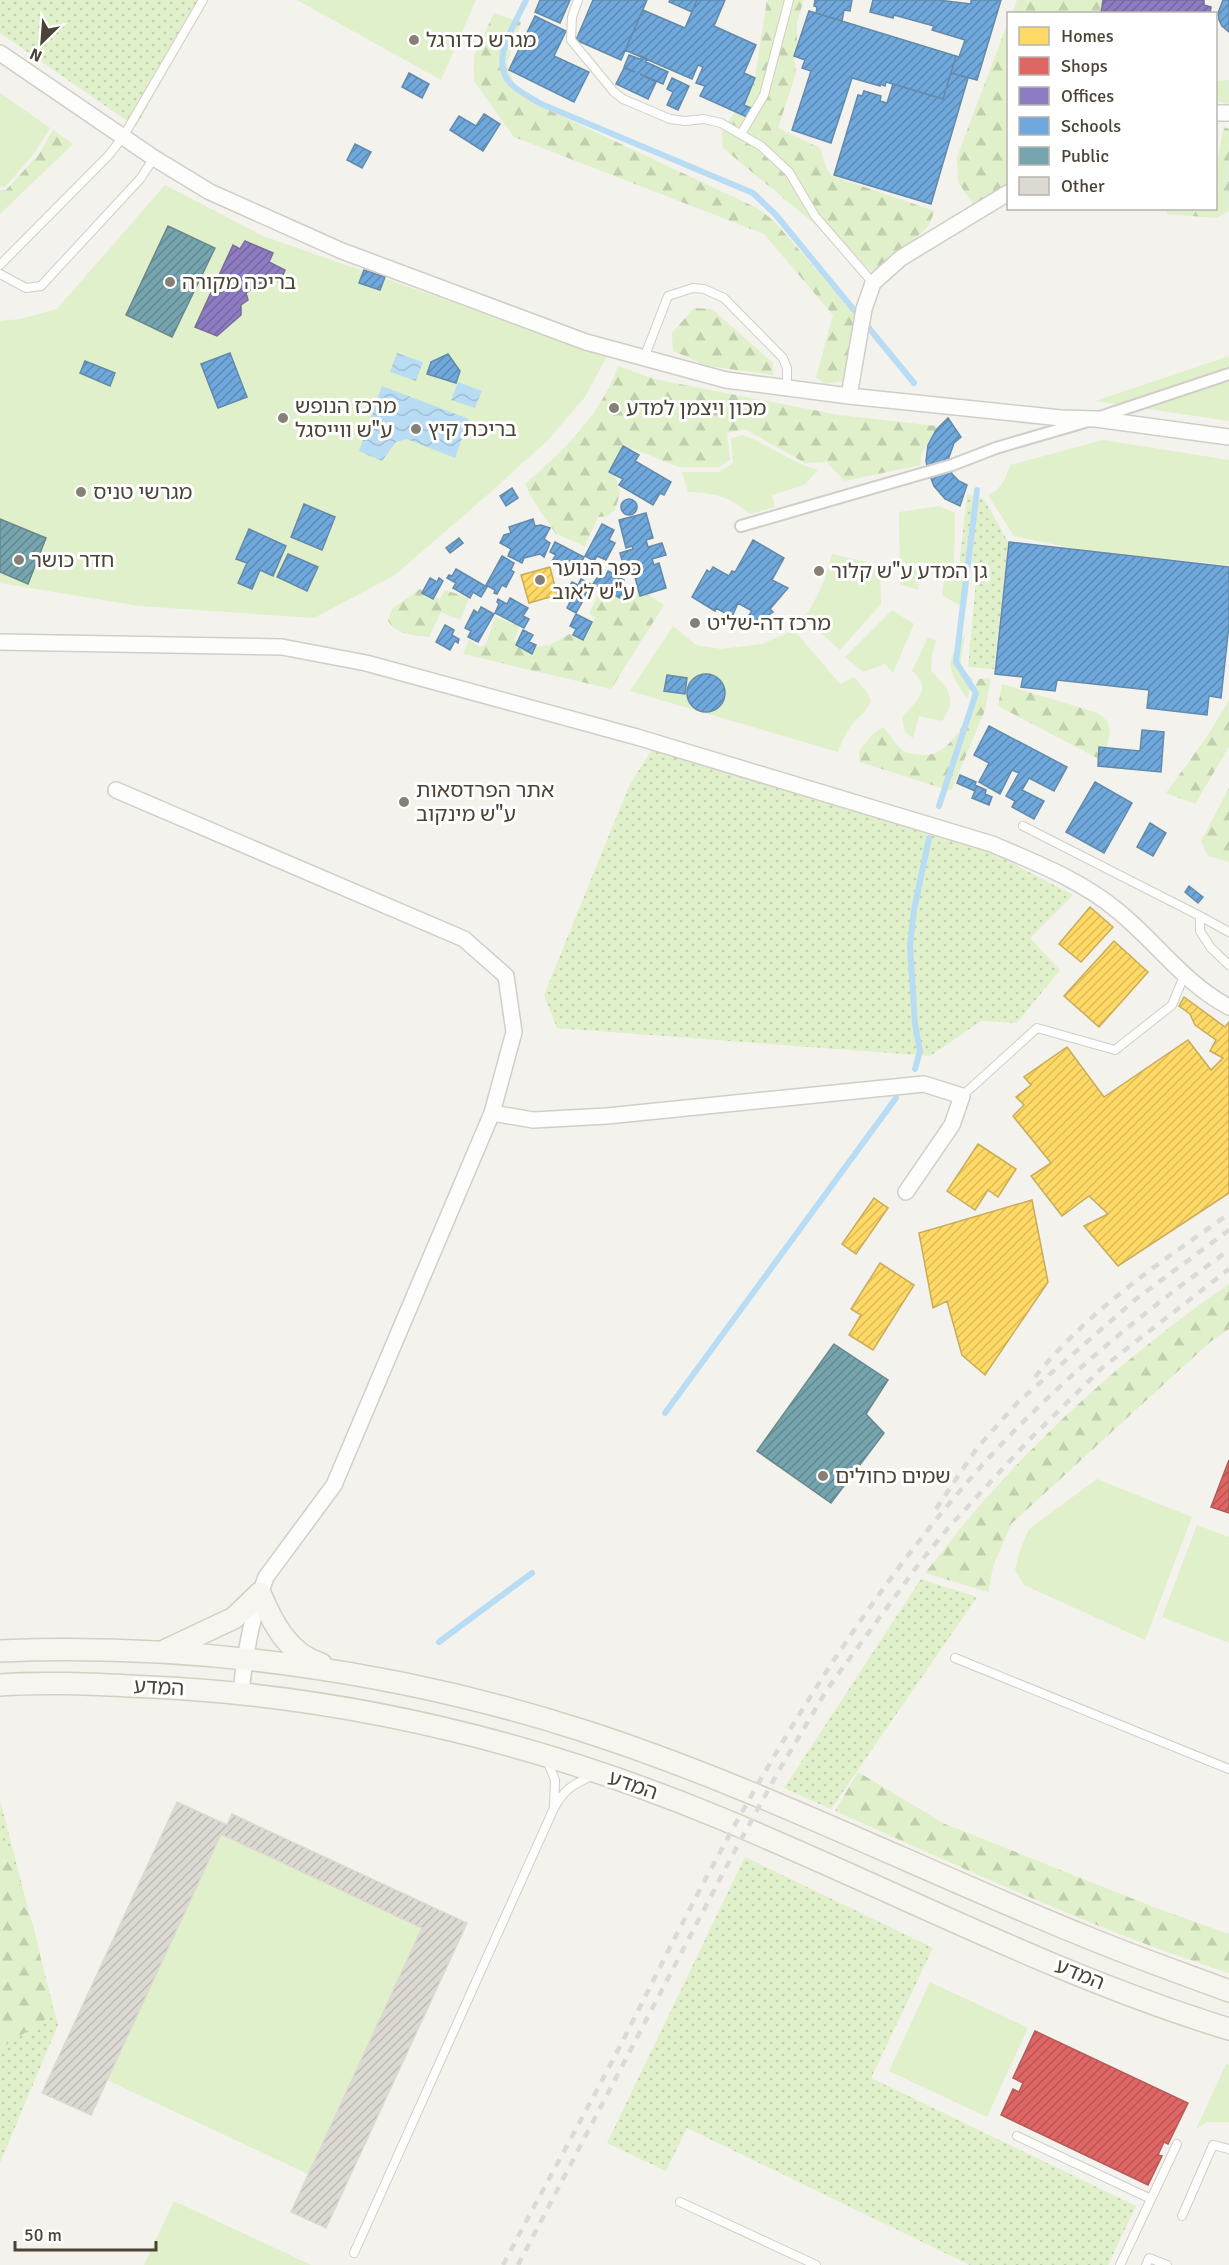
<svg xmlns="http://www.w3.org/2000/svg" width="1229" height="2265" viewBox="0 0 1229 2265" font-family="Signika,'Noto Sans Hebrew',sans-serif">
<defs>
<pattern id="grass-dots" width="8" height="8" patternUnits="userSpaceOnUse" patternTransform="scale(1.5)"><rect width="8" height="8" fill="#e0f0ca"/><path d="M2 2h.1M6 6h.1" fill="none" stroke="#c2cfae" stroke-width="1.8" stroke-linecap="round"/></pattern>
<pattern id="forest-firs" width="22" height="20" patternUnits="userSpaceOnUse" patternTransform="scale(1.5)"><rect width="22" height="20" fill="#e0f0ca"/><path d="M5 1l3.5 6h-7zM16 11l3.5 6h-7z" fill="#c2cfae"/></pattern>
<pattern id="water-waves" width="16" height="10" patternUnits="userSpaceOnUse" patternTransform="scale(1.5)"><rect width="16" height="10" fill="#b9dcf5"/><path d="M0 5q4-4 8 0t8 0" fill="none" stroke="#a1bed3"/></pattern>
<pattern id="homes-hatch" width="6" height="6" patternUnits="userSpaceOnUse" patternTransform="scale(1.5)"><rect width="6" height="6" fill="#ffd966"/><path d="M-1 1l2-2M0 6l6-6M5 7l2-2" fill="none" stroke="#dcbb59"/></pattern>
<pattern id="shops-hatch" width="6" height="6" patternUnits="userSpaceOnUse" patternTransform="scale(1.5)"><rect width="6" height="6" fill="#e06666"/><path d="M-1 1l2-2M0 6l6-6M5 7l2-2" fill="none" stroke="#b85655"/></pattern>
<pattern id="offices-hatch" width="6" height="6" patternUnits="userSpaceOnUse" patternTransform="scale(1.5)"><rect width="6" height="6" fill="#8e7cc3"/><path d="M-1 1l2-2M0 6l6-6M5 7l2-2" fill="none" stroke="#76679f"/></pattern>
<pattern id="schools-hatch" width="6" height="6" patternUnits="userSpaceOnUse" patternTransform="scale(1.5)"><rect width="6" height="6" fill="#6fa8dc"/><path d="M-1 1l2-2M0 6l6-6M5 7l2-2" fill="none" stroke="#5d8ab3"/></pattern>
<pattern id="public-hatch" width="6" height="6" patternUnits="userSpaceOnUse" patternTransform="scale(1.5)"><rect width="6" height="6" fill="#76a5af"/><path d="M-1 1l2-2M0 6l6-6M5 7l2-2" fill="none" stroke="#63888f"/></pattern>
<pattern id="building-hatch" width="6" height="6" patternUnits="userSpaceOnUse" patternTransform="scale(1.5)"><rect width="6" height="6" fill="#dbd9d2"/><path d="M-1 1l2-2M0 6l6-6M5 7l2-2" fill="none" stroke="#bdbbb5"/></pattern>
</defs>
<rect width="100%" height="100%" fill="#f3f2ec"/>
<path fill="url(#grass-dots)" d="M0,0H207L136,127L0,33Z
M967,494L984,499L1008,542L994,669L968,667L977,570L959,567Z
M654,746L987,850L1073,895L1030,938L1060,970L1017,1023L981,1021L930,1056L557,1028L544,995L629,786Z
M921,1579L977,1597L831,1809L784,1788Z
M0,1800L58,2025L0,2163Z
M745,1857L933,1948L871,2078L1136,2206L1108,2265H970L687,2128L666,2171L607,2143Z"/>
<path fill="url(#forest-firs)" d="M767,0H804L797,21V51L794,56L796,73L778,128L820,148L827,170L832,176L935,211L928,226L881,273L870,270L723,148L722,133L755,77Z
M1017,0H1106L1104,13L1012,14Z
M494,13L521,22L507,64L515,86L540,106L757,208L774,221L860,320L850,380L825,384L816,377L833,315L764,234L514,137L474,81V56Z
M1008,22V187L973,204L958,182L957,157Z
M1224,127L1229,129V211L1216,218L1167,214L1165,209L1216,208V167Z
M53,130L73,144L0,214V190H6L39,154Z
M694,308L712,309L773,363V375L708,366L673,351L672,333Z
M618,366L654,379L839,415L937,426L921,455V465L844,481L827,462L805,463L745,429L727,433L730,459L719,467H679L634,449L620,453L614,471L620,493L615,510L608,516L598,517L585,546L556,534L534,502L525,484C563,451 601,415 618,366Z
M603,583L633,597L636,587L664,605L611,689L463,654L469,640L480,647L486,644L495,617L520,626L514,640L530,648L549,645L570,634L585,635L595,617L589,614Z
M420,589L440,599L445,590L469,598L460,620L441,612L429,637C413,635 398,635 388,621L392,609Z
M991,678L985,710L951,791L860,762L859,751L874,733L883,727C890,734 894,743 901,749C906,754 916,754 923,755C943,757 962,731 968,714C971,701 972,689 979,679Z
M1002,684L1098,713L1108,722L1110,734L1103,761L998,706Z
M1229,700V747L1195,804L1166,793L1208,735Z
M1229,788V862L1208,856L1201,841Z
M1229,1284V1329L1210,1342L1011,1524L993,1567L988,1592L925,1573C946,1547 966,1520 989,1495C1060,1415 1141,1345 1229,1284Z
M858,1772L945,1824L1156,1908L1229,1934V1973C1094,1930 964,1868 835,1811Z
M0,1824L34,1928L53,2014L0,2049Z"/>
<path fill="#e0f0ca" d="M297,0H476L441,80Z
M1229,80V104L1216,101V81Z
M0,93L50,128L36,151L5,187H0Z
M165,185L263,236L607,356L585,397L548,440L493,490L395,575L314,618L139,606L0,583V321L20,319L57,309Z
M1229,356V421L1095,401Z
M743,435C769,445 790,462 818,470L804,485L772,495L775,507L750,514C728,496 716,493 688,492L682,472H719L733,463L731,438Z
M1103,440L1229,460V565L1087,551L1014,536L988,495C1001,490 1006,478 1010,465Z
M940,506L955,513L954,573L970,576L966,609L942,595L946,566L919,562L916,584H920L918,590L900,584L899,512Z
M832,554L880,565L881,604L840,650L804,618C818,597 826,579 832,554Z
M892,610L914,624L893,673L885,664L863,672L845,657Z
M673,626L696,645L721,649L762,644L794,630L840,684L854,677L868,694L871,701C867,711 862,714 855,721C847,730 842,741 838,752L630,691Z
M965,634L959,673L973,678L967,699C948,669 943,664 965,634Z
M928,637L936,641L932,655L931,670C947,689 959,697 942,721L919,716L913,738L905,732L902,718C915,701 934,690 912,671Z
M1097,1479L1192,1517L1145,1640L1024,1585L1015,1570L1020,1550L1029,1529Z
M1197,1525L1229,1537V1643L1162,1617Z
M221,1834L422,1928L308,2174L107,2080Z
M930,1982L1028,2028L987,2117L889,2071Z
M1226,2064L1229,2065V2122H1207L1196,2129Z
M174,2201L311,2265H144Z"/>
<path fill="url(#water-waves)" d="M397,353L423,362L416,381L390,372Z
M458,382L482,391L475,408L451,400Z
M382,386L469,419L455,458L407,439L396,442L382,461L359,451Z"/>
<path fill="url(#homes-hatch)" stroke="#c9ac58" stroke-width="1.5" d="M550,567L557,595L529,603L521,575Z
M1090,907L1113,927L1081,962L1059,944Z
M1114,941L1148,972L1099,1027L1064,996Z
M1184,997L1225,1027L1229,1022V1193L1118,1266L1084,1226L1108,1214L1089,1196L1062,1216L1031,1176L1051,1163L1013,1116L1024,1105L1016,1097L1031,1085L1024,1077L1067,1047L1104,1097L1188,1040L1211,1070L1223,1058L1210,1051L1216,1040L1195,1025L1190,1014L1179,1006Z
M978,1144L1016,1169L998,1197L988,1190L975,1210L947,1191Z
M874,1198L888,1208L856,1254L842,1244Z
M1032,1200L1048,1282L985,1375L962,1355L947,1301L933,1308L919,1233Z
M880,1263L914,1285L873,1350L849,1335L861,1315L851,1309Z"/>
<path fill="url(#shops-hatch)" stroke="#b35c58" stroke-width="1.5" d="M1229,1460V1513L1211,1507Z
M1035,2031L1188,2103L1168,2144L1164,2142L1158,2155L1162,2156L1148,2185L1001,2115L1013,2089L1019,2092L1023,2083L1013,2078Z"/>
<path fill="url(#offices-hatch)" stroke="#7a6b99" stroke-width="1.5" d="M1103,0H1204V5L1211,7L1210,14H1101Z
M245,241L273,253L269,262L285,270L280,282L265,275L264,281L246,293L248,300L241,305V315L217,336L195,327L233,245L240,249Z"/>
<path fill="url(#schools-hatch)" stroke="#648aaa" stroke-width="1.5" d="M540,0H570L560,23L535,12Z
M593,0H647L621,60L576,40Z
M670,0H697L692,12L669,2Z
M697,0H725L714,26L756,45L744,73L755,78L744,105L751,108L747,117L700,96L705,86L696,83L703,67L698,65L692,79L625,50L643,10L685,28Z
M815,0H852L850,11L844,10L842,21L816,13L817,7L814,6Z
M873,0H938L971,4V0H1001L977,80L951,73L956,56L959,57L965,40L932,30L934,26L894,15L893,18L870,12Z
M1223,0H1229V32L1222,26L1219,20L1218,13Z
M809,11L956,56L943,99L886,82L885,86L880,84V86L852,78L831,143L792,130L811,71L802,68L805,60L794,56Z
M535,16L566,31L554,56L589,72L574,102L509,70Z
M629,55L640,59L641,56L647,59L646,62L668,72L663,84L640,74L656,82L648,99L616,84L624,68L635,72L624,67Z
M409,73L429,84L422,98L402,87Z
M951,73L968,78L931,204L834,175L858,95L862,96L864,91L881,96L880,101L887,103L893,84L943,99Z
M672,78L689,86L678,110L667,105L673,92L667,89Z
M484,114L500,124L483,151L450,130L459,116L476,126Z
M355,144L371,152L362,168L347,160Z
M364,270L385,277L380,290L359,283Z
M230,353L247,397L218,408L201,364Z
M448,354L460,371L456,383L427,374L431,362Z
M85,361L115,373L110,386L80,373Z
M948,418L961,437L954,443L948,460L952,474L959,481L967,485L960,506L945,499L934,486L928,471L926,461L928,445L936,430Z
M623,446L639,455L635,461L671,482L664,495L660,493L653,505L619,485L623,479L609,472Z
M512,488L518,498L506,506L500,496Z
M621 507a8 8 0 1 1 16 0a8 8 0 1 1-16 0Z
M304,504L335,517L322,550L291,537Z
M646,513L653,538L646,540L648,547L662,543L666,555L652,559L654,565L659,563L666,588L640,596L633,570L639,568L638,564L624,568L620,553L633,549L632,546L626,548L619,520Z
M533,519L535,526L541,525L550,528L544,539L550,543L544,557L540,554L524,558L522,563L508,556L511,549L500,543L504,535L511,533L509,527Z
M602,524L614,530L609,540L615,543L606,560L597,556L594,561L585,556Z
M249,529L286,546L273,576L260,570L252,589L238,583L247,563L236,559Z
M459,538L463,543L450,553L446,548Z
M753,540L784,558L772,580L788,588L770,609L773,612L757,624L752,621L754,618L749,615L752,611L738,603L732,617L716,608L715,611L692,597L707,570L710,572L713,567L729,576L732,571L735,572Z
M555,542L584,557L580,565L582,566L580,569L573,566L570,571L552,561L556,555L550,552Z
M1009,542L1229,567V625L1221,698L1209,696L1207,715L1147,708L1149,690L1057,680L1055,691L1021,687L1023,677L995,674Z
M288,554L318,567L307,591L277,577Z
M502,556L514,563L511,570L514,572L506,587L502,585L497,594L494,593L495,590L486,585Z
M456,569L487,587L481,597L473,592L470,598L453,588L456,583L447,578L449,575L452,576Z
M608,571L624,580L620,588L626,591L622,599L593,584L599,575L605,578Z
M430,578L437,582L439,578L443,581L433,599L422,593Z
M581,579L592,585L576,613L567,608L570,602L563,598L572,582L578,585Z
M510,598L528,608L523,616L529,619L524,628L495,613L499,604L497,602L498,599L507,604Z
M481,607L494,614L478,642L468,637L471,631L465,628L474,610L478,613Z
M576,614L592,622L583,640L573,635L576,629L570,626Z
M445,625L454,630L452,635L459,639L458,643L455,641L450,650L436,642Z
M523,630L533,635L529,642L536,645L532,654L516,645Z
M687 693a19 19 0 1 1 38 0a19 19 0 1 1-38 0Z
M667,675L687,678L685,694L664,691Z
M989,726L1067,767L1054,791L1029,778L1022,790L1044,801L1034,819L1012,807L1015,801L1006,796L1019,773L1012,770L1000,794L979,782L989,763L974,755Z
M1142,730L1164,732L1161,772L1098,766L1099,747L1140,751Z
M960,775L976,782L975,785L986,790L985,794L992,797L989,805L972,798L975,791L957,783Z
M1095,782L1132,803L1104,853L1066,832Z
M1150,823L1166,833L1153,856L1137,847Z
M1189,886L1203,897L1198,903L1185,892Z"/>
<path fill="url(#public-hatch)" stroke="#69888b" stroke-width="1.5" d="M168,226L215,248L172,337L126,315Z
M0,519L46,538L28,584L0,572Z
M834,1344L888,1380L866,1414L884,1433L831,1503L757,1451Z"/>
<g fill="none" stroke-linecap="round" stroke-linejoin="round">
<path stroke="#b9dcf5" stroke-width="6" d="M526,0C516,23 488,61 511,84C518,91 530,97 539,103L753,193L776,215L914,383
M939,806L976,693L956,662L977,490
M915,1069L920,1051L915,1024L910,946L914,910L929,838
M665,1413L896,1098
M439,1642L532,1573"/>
</g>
<path fill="url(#building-hatch)" stroke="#dcd9d1" stroke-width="1.5" d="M177,1802L227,1825L232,1814L467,1923L326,2228L291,2212L422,1928L221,1834L91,2115L42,2093Z"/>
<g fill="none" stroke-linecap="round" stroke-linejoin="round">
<defs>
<path id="service" d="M578,0L572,17L571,40L614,92L623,99L670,119L685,121L704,119L721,123L761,146L789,172L815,216L873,283
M741,134L764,95L789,0
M0,265L108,156L123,137L203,0
M0,274L26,288L41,286L140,179L154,158
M644,358L668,296L693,288L704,289L724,298L783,358L787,368V389
M1023,826L1200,916V931L1211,948L1229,965
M1200,916L1229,932
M962,1096L1037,1028L1115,1050L1172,1005L1184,976
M955,1658L1229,1769
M547,1760L555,1780L554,1807
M1017,2136L1151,2199
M680,2202L816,2265
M1182,2216L1213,2145L1229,2149
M354,2253L554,1808C565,1788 573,1785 593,1775
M1120,2265L1177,2144
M1146,2265L1149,2258L1167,2265"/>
<path id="pedestrian" d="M1100,417L1229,374
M741,526L952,465L996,448L1085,422"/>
<path id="minor" d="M0,53L154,158L210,192L342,251L586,342L726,380L849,396L1061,418L1096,419L1229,437
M1216,113H1229
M849,396L864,309L873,283L901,258L1008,193
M0,642L282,647L366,663L637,737L992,844C1036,863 1081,880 1118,911C1156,942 1185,984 1229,1007
M116,790L464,939L506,976L514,1032L492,1113L334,1485L266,1577C252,1614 245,1653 241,1692
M492,1113L533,1120L607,1116L924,1084L962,1096L952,1125L906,1192"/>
<path id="secondary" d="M166,1650L234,1618L260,1593C272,1622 288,1654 321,1664
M0,1651C196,1643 394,1670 581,1730C753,1785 916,1868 1084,1936C1132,1956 1181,1973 1229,1991
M0,1685C43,1682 86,1684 130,1686C331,1693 528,1739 715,1816C886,1886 1052,1975 1229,2029"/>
</defs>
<use href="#service" stroke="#d0cec8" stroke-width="10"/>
<use href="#pedestrian" stroke="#d0cec8" stroke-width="14"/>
<use href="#minor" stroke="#d0cec8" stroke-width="18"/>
<use href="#secondary" stroke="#d3cfc2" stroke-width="24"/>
<use href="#service" stroke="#fdfdfc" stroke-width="8"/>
<use href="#pedestrian" stroke="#fdfdfc" stroke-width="10"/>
<use href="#minor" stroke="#fdfdfc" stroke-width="15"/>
<use href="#secondary" stroke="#f7f5f0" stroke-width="21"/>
<path stroke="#dadad9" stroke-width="4.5" stroke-dasharray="8 8" stroke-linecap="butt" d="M1035,1377C1089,1310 1159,1263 1229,1214
M936,1509L977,1448L1018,1402L1136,1299L1229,1230
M503,2265C547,2181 594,2098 637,2013C733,1820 834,1634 977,1471C1051,1387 1138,1316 1229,1250
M518,2265L732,1856L778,1772L828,1688L921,1561L949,1527L1029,1440L1102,1368L1229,1269"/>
</g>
<g fill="#868076" stroke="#fff" stroke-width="2">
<circle cx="414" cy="40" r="6"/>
<circle cx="170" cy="282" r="6"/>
<circle cx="614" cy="408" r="6"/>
<circle cx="283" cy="418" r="6"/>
<circle cx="416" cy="429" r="6"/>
<circle cx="81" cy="492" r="6"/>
<circle cx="19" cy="560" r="6"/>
<circle cx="819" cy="571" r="6"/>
<circle cx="540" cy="580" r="6"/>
<circle cx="695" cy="623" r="6"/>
<circle cx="404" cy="802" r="6"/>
<circle cx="823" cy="1476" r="6"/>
</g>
<g text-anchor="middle" stroke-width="6" stroke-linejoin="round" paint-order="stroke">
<g font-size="21" fill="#4b4336" stroke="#fff" text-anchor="start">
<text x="426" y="47">מגרש כדורגל</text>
<text x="182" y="289">בריכה מקורה</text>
<text x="295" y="413">מרכז הנופש<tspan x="295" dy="24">ע"ש ווייסגל</tspan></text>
<text x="626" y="415">מכון ויצמן למדע</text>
<text x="428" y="436">בריכת קיץ</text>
<text x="93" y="499">מגרשי טניס</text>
<text x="31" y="567">חדר כושר</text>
<text x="552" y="575">כפר הנוער<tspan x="552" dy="24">ע"ש לאוב</tspan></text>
<text x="831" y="578">גן המדע ע"ש קלור</text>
<text x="707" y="630">מרכז דה-שליט</text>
<text x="416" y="797">אתר הפרדסאות<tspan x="416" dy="24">ע"ש מינקוב</tspan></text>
<text x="835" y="1483">שמים כחולים</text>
</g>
<g font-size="21" fill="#4b4336" stroke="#fff">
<text transform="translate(159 1687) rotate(3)" y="7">המדע</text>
<text transform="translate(633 1785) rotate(19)" y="7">המדע</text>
<text transform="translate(1080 1974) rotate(22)" y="7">המדע</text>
</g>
</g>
<rect x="1007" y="12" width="210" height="198" fill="#ffffff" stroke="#b7b4af" stroke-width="1.5"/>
<rect x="1019" y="27" width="30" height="18" fill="#ffd966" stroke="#b7b4af" stroke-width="1.5"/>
<text x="1061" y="42" font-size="18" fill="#4b4336">Homes</text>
<rect x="1019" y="57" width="30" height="18" fill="#e06666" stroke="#b7b4af" stroke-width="1.5"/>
<text x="1061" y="72" font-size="18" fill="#4b4336">Shops</text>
<rect x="1019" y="87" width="30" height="18" fill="#8e7cc3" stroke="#b7b4af" stroke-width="1.5"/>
<text x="1061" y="102" font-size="18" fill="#4b4336">Offices</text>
<rect x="1019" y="117" width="30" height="18" fill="#6fa8dc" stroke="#b7b4af" stroke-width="1.5"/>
<text x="1061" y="132" font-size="18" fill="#4b4336">Schools</text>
<rect x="1019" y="147" width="30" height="18" fill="#76a5af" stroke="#b7b4af" stroke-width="1.5"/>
<text x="1061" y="162" font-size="18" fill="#4b4336">Public</text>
<rect x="1019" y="177" width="30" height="18" fill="#dbd9d2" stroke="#b7b4af" stroke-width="1.5"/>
<text x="1061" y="192" font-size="18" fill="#4b4336">Other</text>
<g transform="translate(42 42) rotate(205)" stroke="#ffffff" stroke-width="4.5" paint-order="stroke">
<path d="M0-4.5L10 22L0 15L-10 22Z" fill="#4b4336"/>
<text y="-9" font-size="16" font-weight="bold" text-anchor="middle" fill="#4b4336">N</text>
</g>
<path d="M15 2241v9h141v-9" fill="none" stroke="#4b4336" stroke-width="3"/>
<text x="24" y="2241" font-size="18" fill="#4b4336" stroke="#ffffff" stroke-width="4.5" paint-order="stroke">50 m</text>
</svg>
